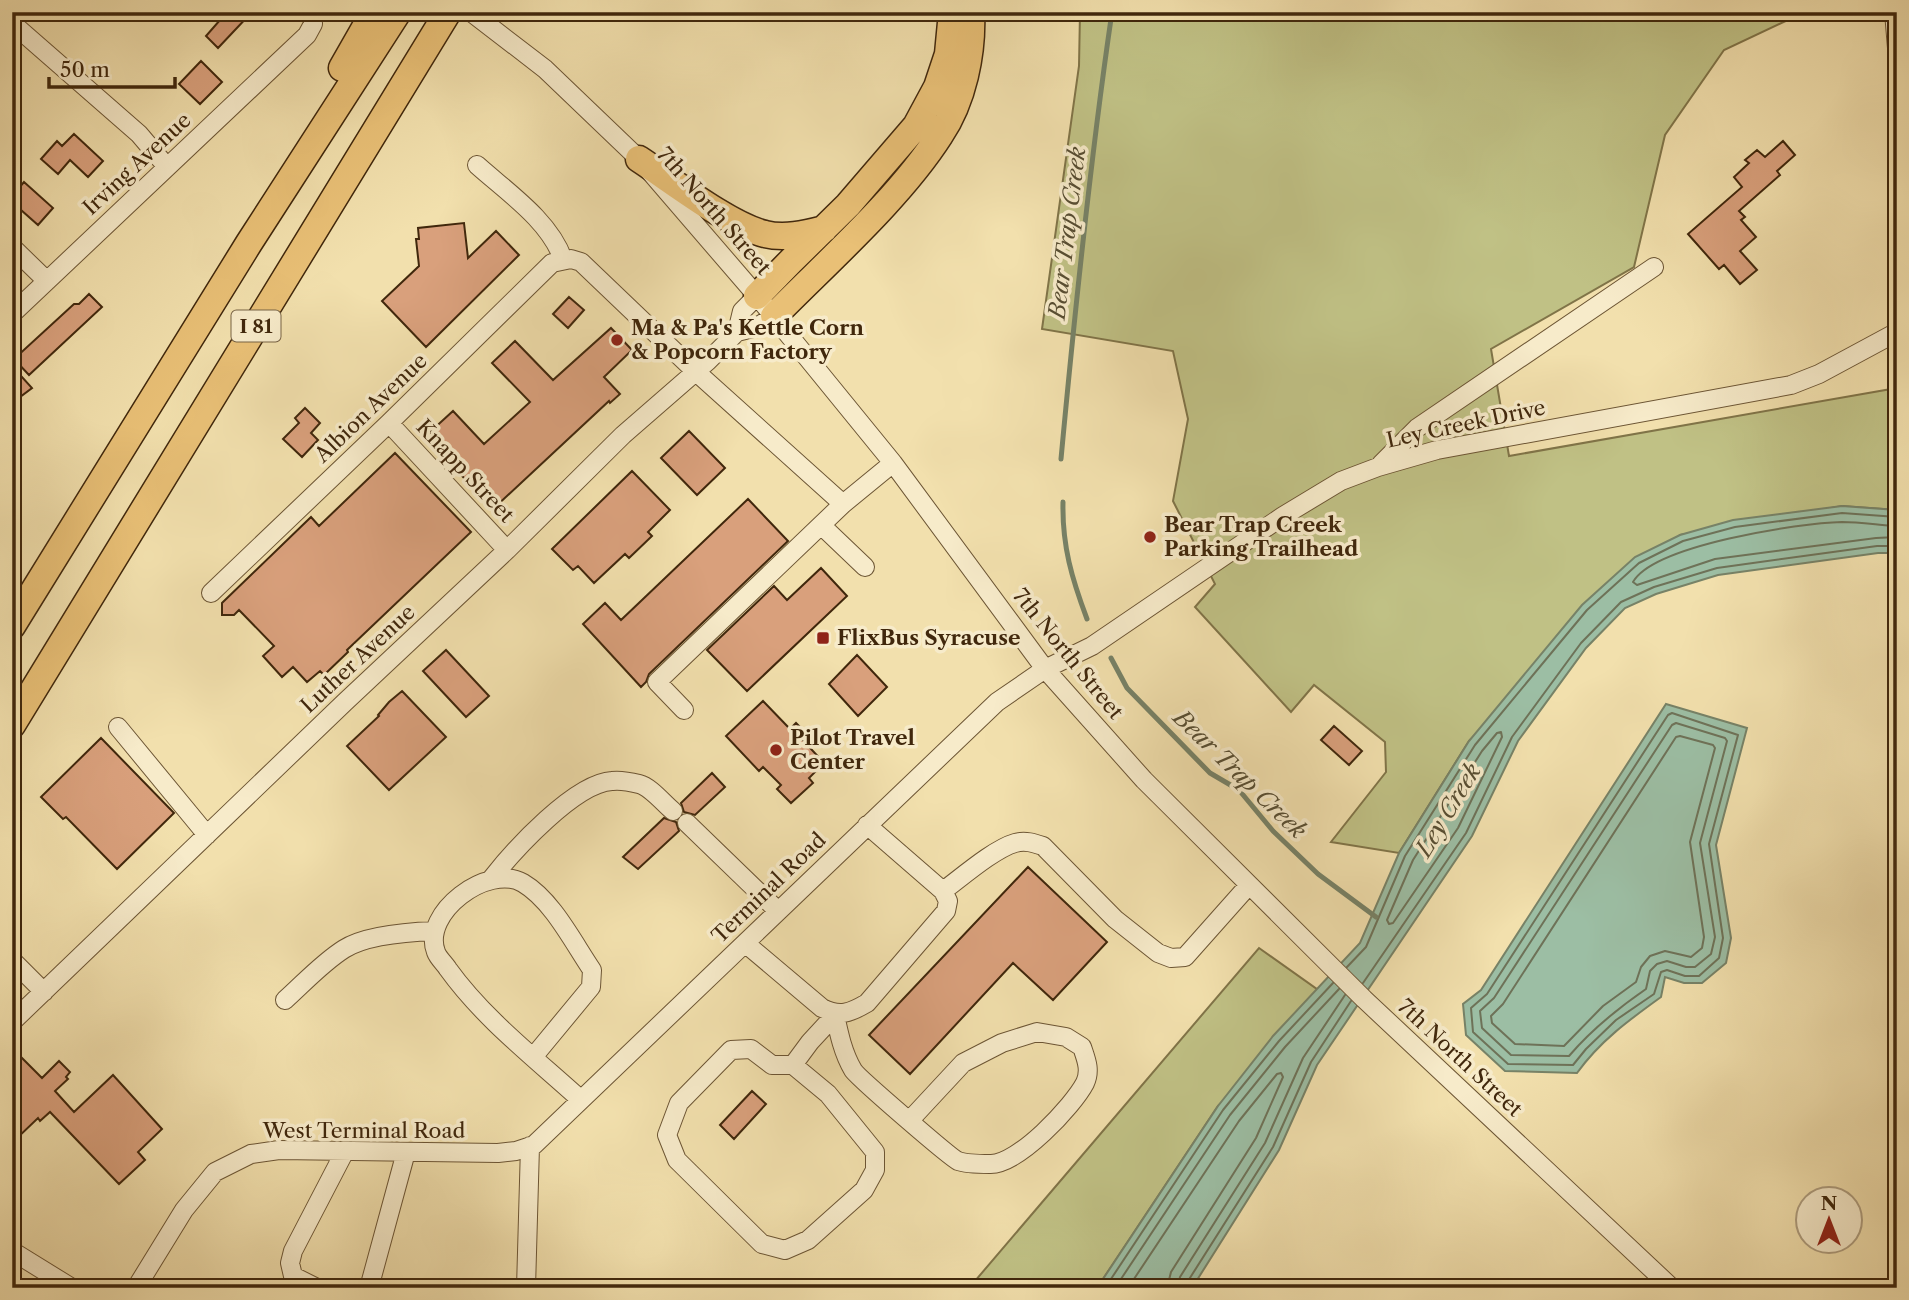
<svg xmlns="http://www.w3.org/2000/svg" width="1909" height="1300" viewBox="0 0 1909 1300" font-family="'Libre Caslon Text',serif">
<rect width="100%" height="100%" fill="#f2e0ad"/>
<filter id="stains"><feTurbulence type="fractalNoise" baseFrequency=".00286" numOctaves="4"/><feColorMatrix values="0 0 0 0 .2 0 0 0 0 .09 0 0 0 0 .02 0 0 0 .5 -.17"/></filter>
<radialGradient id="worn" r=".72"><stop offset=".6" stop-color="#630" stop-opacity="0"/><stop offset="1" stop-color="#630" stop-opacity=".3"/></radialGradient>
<path fill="#c0c185" stroke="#807448" stroke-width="2" d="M1080,12H1805L1724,50L1665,135L1634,267L1491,349L1509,456L1897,388V510L1842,506L1680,535L1469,741L1399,853L1331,842L1386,772L1385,742L1314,685L1291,712L1195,607L1215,584L1173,501L1188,419L1173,351L1042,329L1079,66Z
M1259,948L1328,997L1218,1106L1097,1288H969Z"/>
<path fill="#9cbea4" stroke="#778267" stroke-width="2" d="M1842,506L1897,510V553H1878L1718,575L1656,594L1625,608L1586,648L1518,741L1472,836L1317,1065L1279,1150L1192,1288H1097L1218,1106L1273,1036L1360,943L1399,853L1469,741L1582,605L1635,557L1680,535L1733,520Z
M1666,704L1747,728L1716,845L1731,938L1726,963L1702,983H1684L1665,977L1661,997C1629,1020 1600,1041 1577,1073L1505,1071L1466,1035L1463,1004L1481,990Z"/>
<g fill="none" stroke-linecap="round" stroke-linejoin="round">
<path stroke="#6e7258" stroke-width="2" d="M1897,526C1879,525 1860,522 1842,522C1799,523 1654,545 1633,582L1637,585L1715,559L1876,538L1897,537
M1672,713L1738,735L1709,844L1723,938L1719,958L1699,976H1685L1667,970L1661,972L1654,994L1616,1020L1586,1049L1573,1065L1508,1064L1473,1032L1471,1008L1487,994L1668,715Z
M1676,723L1725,738L1727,741L1700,843L1715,937L1711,954L1695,967H1686L1667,961L1657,964L1650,971L1646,989C1617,1009 1592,1029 1569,1056L1511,1055L1482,1028L1480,1011L1494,998L1672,725Z
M1501,732L1502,737L1458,828L1393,923L1389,924L1387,920L1413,860L1482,751L1497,733Z
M1680,736L1713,745L1715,748L1690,842L1704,937L1702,948L1691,957L1665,951L1650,956L1641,967L1636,982L1603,1006L1564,1046L1515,1044L1492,1023L1491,1016L1503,1004L1676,737Z
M1347,967L1366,947L1405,856L1475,745L1587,610L1639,563L1683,541L1735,527L1842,513L1897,517
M1363,983L1466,833L1512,737L1581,643L1621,602L1654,587L1717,568L1877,546H1897
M1105,1288L1223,1110L1279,1041L1333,983
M1115,1288L1230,1115L1285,1047L1339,989
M1128,1288L1239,1121L1277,1074L1281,1073L1283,1077L1256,1138L1171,1272L1167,1288
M1178,1288L1180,1277L1265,1143L1303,1058L1345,995
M1186,1288L1188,1281L1273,1147L1311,1062L1351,1001"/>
<path stroke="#778267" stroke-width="5" d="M1061,459C1075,309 1090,161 1112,12
M1063,502C1062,546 1072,579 1087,619
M1111,658L1127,688L1210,773L1239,790L1273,831L1318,874L1376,917"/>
</g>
<path fill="#d9a07c" stroke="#40270c" stroke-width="2" d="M227,12H252L218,48L206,36Z
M201,61L222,82L200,104L179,84Z
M74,134L103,161L88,177L70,160L58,174L41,159L57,141L62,146Z
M1783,141L1795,155L1777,171L1780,175L1739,211L1745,217L1741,220L1756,237L1740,251L1757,270L1740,284L1724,265L1719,269L1688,234L1742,187L1734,177L1749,163L1745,160L1757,150L1765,157Z
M24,182L53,208L38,225L12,202V196Z
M464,223L468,258L496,231L519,255L426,347L382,301L419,266L416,239H419L418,228Z
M89,294L102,307L29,375L14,359L74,304H79Z
M569,297L584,310L568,328L553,314Z
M611,328L632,350L604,377L620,394L610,403L609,401L493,509L450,463L455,459L430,432L453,411L484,444L530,402L492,363L515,341L553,380Z
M12,366L32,388L12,403Z
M305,408L320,423L311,433L318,440L302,457L283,439L299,423L295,418Z
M689,431L725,468L697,495L661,458Z
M395,453L471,532L347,650L348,652L324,675L320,671L307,682L293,667L282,677L263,656L274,646L239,610L234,615H222V603L311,517L319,526Z
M632,471L670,510L648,532L652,536L629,558L625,554L594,583L578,566L573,570L552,549Z
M748,499L788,541L649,674L646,682L641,687L583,624L605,603L621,620Z
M821,568L847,596L747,691L707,650L774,586L787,600Z
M446,650L489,696L466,717L423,671Z
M857,655L887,687L858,716L829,684Z
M402,691L446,737L389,790L347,746L379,716L378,715L389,702Z
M763,701L790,729L796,723L805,732L800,737L824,763L809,778L813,783L791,803L777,789L781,785L763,767L759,771L726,736Z
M1334,726L1362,751L1349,765L1321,740Z
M101,738L174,813L117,869L66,817L63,819L41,797Z
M712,773L725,787L695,815L684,812L681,803Z
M664,818L676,822L679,831L638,869L623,857Z
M1028,867L1107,942L1053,1000L1013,963L910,1074L869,1035Z
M19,1055L42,1078L59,1061L70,1072L66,1077L68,1079L55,1091L74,1112L113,1075L162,1129L138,1152L145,1160L119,1184L50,1112L40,1121L38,1118L12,1143V1062Z
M752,1091L766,1104L734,1139L720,1125Z"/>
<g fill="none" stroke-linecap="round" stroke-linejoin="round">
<defs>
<path id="minor" d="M471,12L545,69L639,159L757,296L893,463L1045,669L1144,780L1364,999L1672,1288
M1894,12L1897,48
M12,23L139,134L167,167
M477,165C507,192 549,220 563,259
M12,247L47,281
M12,314L307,35L313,24L312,12
M737,332L757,327L774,316
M389,423L507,550
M1381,464L1417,428L1654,267
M821,525L865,567
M211,593L389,423L552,263L571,259L581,262L694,370L843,504L893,463
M684,710L657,682L843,504
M118,727L207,835
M687,823L778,911
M492,878C514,850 575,783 612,781C620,780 631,782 639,784C651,787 663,803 673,811
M943,891C962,877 994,849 1015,843C1025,840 1034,843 1043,846L1115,919L1158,953L1171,958L1185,957L1249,885
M745,943L822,1008C840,1017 850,1013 867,1003L946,911L948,901L943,891L867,825
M12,960L44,992
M285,1000C304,983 322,963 344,949C366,935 408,932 435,931
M835,1015C839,1034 843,1053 853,1070C857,1077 951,1158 958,1161C966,1164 982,1164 990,1164C1018,1165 1073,1106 1085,1083C1091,1070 1086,1059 1082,1047L1066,1037L1037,1032L1002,1043L963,1063L910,1120
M12,1022L345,702L507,550L623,435L708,361L737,332L742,311L757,296
M534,1056L591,987L592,970C573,942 552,900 523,883C488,863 421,913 436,952C438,958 445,964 448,969C484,1019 536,1059 581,1100
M793,1065L828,1094L875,1152V1170L864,1190L808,1240L785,1250L762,1244L677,1160L667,1135L679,1103L731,1050L751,1049L772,1065H793L810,1042L835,1015
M12,1251L72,1288
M136,1288L184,1210L215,1172L251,1154L279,1150L498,1153L516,1151L534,1145L997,702L1045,669L1092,646L1283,516L1341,481L1378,467L1437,450L1791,385L1819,374L1897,332
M317,1288L293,1276L290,1263L293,1251L345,1151
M369,1288L406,1152
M526,1288L530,1146"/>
<path id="highway" d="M342,68L374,12
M639,159C671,180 730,226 765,234C784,239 805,234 824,229
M757,296L791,261L848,205L916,126L937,87L948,54L952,12
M774,316C827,262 899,199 940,135C963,101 973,53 971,12
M12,626L249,243L398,12
M12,725L448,12"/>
</defs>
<use href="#minor" stroke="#6c5534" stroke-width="20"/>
<use href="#highway" stroke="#40270c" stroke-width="29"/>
<use href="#minor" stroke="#f7ebca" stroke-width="18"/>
<use href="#highway" stroke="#e9c076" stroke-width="26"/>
</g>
<g fill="#8f2418" stroke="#f7ebca" stroke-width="2.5">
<circle cx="617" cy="340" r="7"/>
<circle cx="1150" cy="537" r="7"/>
<rect x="816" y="631" width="14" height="14" rx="3.5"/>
<circle cx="776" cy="750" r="7"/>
</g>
<g text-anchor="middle" stroke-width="7" stroke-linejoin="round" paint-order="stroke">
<rect fill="#f7ebca" stroke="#776245" stroke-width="2" x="231.5" y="310.5" width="49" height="31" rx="5"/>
<g font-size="19" font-weight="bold" fill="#40270c">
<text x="256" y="333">I 81</text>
</g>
<g font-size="21" fill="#40270c" stroke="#f7ebca">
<text transform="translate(137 164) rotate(-43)" y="7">Irving Avenue</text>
<text transform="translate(714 211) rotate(49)" y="7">7th North Street</text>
<text transform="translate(371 408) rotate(-44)" y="7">Albion Avenue</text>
<text transform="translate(1466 424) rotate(-12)" y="7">Ley Creek Drive</text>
<text transform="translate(465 471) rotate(47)" y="7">Knapp Street</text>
<text transform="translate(1068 654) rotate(51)" y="7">7th North Street</text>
<text transform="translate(358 659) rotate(-43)" y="7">Luther Avenue</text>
<text transform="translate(769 888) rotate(-44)" y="7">Terminal Road</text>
<text transform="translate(1460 1058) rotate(43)" y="7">7th North Street</text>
<text x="364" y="1138">West Terminal Road</text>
</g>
<g font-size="21" font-weight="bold" fill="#40270c" stroke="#f7ebca" text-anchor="start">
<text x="631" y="335">Ma &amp; Pa's Kettle Corn<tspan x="631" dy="24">&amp; Popcorn Factory</tspan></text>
<text x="1164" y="532">Bear Trap Creek<tspan x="1164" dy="24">Parking Trailhead</tspan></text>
<text x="837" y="645">FlixBus Syracuse</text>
<text x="790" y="745">Pilot Travel<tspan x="790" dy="24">Center</tspan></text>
</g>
<g font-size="23" font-style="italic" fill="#574d32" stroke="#f7ebca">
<text transform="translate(1067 233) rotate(-83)" y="8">Bear Trap Creek</text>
<text transform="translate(1240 774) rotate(44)" y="8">Bear Trap Creek</text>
<text transform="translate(1448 810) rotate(-59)" y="8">Ley Creek</text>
</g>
</g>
<rect width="1909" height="1300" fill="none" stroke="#f2e0ad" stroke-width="42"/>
<rect x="14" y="14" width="1881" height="1272" fill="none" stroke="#40270c" stroke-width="3.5"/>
<rect x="21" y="21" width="1867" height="1258" fill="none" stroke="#40270c" stroke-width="2"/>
<g transform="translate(1829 1220)"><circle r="33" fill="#f7ebca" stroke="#ae9d7e" stroke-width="2"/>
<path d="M0-5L12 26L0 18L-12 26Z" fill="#8f2418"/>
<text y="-10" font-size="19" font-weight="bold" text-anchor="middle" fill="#40270c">N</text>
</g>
<path d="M49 77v10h126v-10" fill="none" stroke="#40270c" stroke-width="3.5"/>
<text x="60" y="77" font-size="21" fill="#40270c" stroke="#f7ebca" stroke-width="5" paint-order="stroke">50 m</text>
<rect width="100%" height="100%" filter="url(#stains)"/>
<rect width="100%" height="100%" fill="url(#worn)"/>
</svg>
